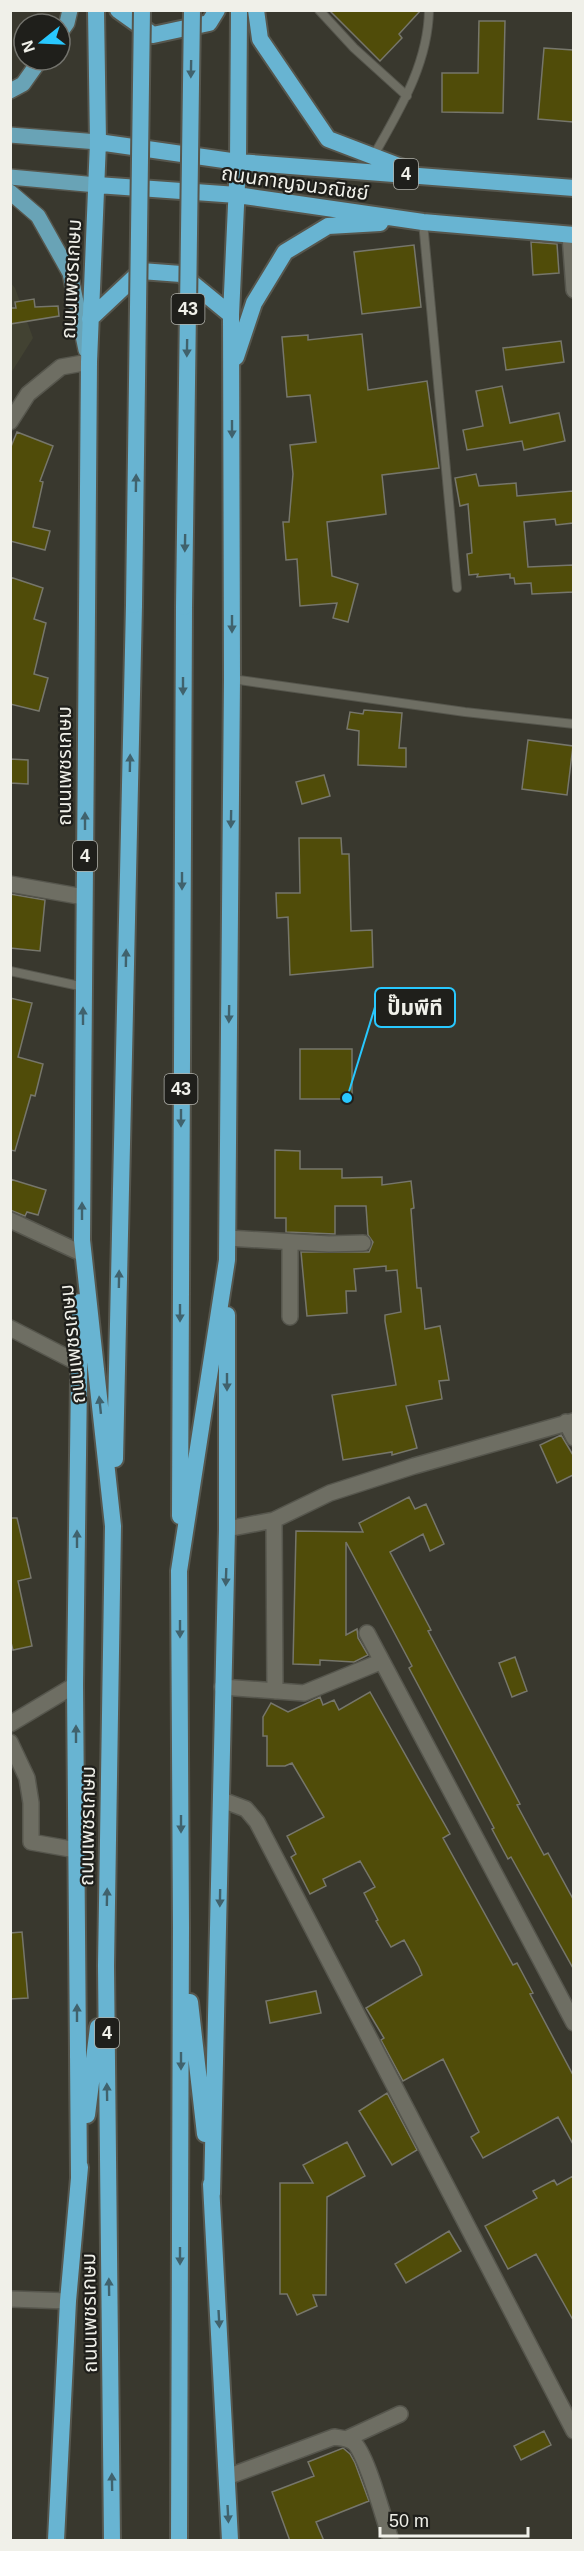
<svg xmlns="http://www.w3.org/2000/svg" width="584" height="2551" viewBox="0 0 584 2551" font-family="Arial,'Noto Sans Thai',sans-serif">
<rect width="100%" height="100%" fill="#39382e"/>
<path fill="#424232" d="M10,282L15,288L33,338L11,373Z"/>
<path fill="#504c09" stroke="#76766b" stroke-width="1.5" d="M329,10H421L399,34L402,38L380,61Z
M479,21H505L503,113L442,112V73H478Z
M544,48L573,50V122L538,119Z
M531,242L557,244L559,273L533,275Z
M414,245L421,307L362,314L354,252Z
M34,299L35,307L58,306L59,316L10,324V308H16L15,302Z
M362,334L368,390L427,381L439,468L382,475L386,514L327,522L332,576L358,584L348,622L333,618L337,603L300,606L297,559L286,560L283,522H289L293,474L290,445L316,442L310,395L287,397L282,337L308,335V340Z
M561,341L564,362L506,370L503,348Z
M502,386L510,423L559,413L565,441L524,450L522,441L467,450L463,430L483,426L476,391Z
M17,432L53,446L40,481L43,482L33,527L50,531L45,550L10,541V449Z
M476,474L479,486L516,483L517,496L573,491V523L556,525L555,519L524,522L528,567L573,565V592L532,594L531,583L515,584L514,578H510V574L477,577L478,574L469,575L467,554L472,553L468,504L460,506L455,478Z
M10,577L43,588L34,619L46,623L34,674L48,678L39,711L10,704Z
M364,710L402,713L399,748H406V767L358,765L359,731L347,729L350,712L363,714Z
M528,740L573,746L567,795L522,789Z
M10,759L28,760V784L10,783Z
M324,775L330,796L302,804L296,782Z
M299,838H341L342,854H349L351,931L372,930L373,967L290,975L288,917L277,918L276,893H300Z
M10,894L45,900L40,951L10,948Z
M10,998L32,1003L18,1057L43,1064L35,1096L31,1095L15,1151L10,1150Z
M300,1049H352V1099H300Z
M275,1150L300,1151V1169H342V1178L382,1177V1185L411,1181L414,1208L411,1209L417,1288H421L425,1329L440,1326L449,1380L439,1381L442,1399L406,1406L417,1448L392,1455V1452L343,1460L332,1395L396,1385L385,1321V1315L401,1312L397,1270L386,1271V1266L354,1269L356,1291H346L347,1313L307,1316L301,1252H369L373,1242L368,1235L366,1206H335V1234L286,1232V1218H275Z
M10,1179L46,1190L38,1215L27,1212L25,1216L10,1210Z
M561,1435L573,1455V1475L557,1483L540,1445Z
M409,1497L415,1509L426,1504L444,1544L430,1551L423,1534L390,1552L431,1630L428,1631L520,1804L517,1805L544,1855L548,1853L573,1899V1968L511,1857L508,1859L492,1829L494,1828L409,1668L412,1666L346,1542V1635L357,1629L358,1638L368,1655L354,1662L320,1660V1665L293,1664L296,1531L363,1532L359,1523Z
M10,1518H17L31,1578L18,1581L32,1646L13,1650L10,1639Z
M515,1657L527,1691L512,1697L499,1663Z
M370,1692L450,1834L443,1838L513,1965L517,1963L533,1993L530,1994L573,2075V2144L558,2117L483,2158L471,2137L479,2132L443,2059L403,2081L381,2040L384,2038L366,2008L422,1975L419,1967L404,1940L391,1947L376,1921L378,1920L364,1893L375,1887L360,1861L323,1879L326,1886L310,1894L291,1857L296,1854L287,1836L324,1817L292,1763L285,1766H267V1736H263V1717L271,1703L288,1712L320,1697L323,1705L334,1700L339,1710Z
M22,1932L28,1998L10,1999V1933Z
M316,1991L321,2013L270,2023L266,2001Z
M387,2093L417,2150L392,2165L359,2111Z
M347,2142L365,2176L327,2197L326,2295H313L317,2306L297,2315L287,2294H280V2183H313L303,2165Z
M573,2176V2320L536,2254L508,2269L485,2226L537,2198L533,2191L554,2180L557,2185Z
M449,2231L461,2251L406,2283L395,2264Z
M544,2431L551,2445L521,2460L514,2446Z
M343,2448L350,2454L355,2463L369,2501L316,2522L324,2541H290L272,2492L314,2476L308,2462Z"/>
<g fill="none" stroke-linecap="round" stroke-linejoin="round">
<defs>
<path id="service" d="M319,10L354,48L407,96
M374,155C400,109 428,64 429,10
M423,222L457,588
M232,679L465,712L574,724
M10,971L84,987"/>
<path id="minor" d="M570,235L574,290
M10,884L84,897
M10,1220L81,1253
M228,1238L329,1244L363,1243
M290,1242V1317
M10,1328L78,1363
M566,1422L574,1438
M274,1520L275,1691
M227,1529L274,1520L330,1493L414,1466L574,1421
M367,1633L574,2023
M222,1687L304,1693L380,1662
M10,1724L75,1685
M10,1742L27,1778L31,1803V1842L76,1850
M222,1800L246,1809L257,1822L574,2431
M10,2299L68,2301
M346,2439L400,2414
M227,2477L334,2437C340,2438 347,2438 353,2442C367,2453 384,2521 391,2540"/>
<path id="tertiary" d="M10,422L28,394L61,367L89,362"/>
<path id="primary" d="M60,33L67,23L70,10
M10,91L23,84L40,60
M10,135L98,142
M10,177L97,185
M10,192L38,216L70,273L86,350"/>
<path id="trunk" d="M96,10L98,142L89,362L82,1240L113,1526L106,1966L112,2540
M118,10L153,35L209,23L217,10
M256,10L260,39L328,139L409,170
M98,142L238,162L574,188
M97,185L237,195L423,222L574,235
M90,319L141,271L181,274L231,315
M236,357L254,303L285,252L328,226L380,223
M115,1459L134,605
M180,1516L184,607
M190,2002L205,2134
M87,2115L98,2027
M79,2177L75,1685L80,1302
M211,2184L230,2540
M212,2194L227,1529V1315
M56,2540L68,2301L80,2167
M179,2540L181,1927L179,1571L227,1260L232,679L231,315L238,162L239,10"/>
</defs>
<use href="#service" stroke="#56564d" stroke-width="10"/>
<use href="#minor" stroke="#56564d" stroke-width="18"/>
<use href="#tertiary" stroke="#56564d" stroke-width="18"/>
<use href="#primary" stroke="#56564d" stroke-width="18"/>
<use href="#trunk" stroke="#56564d" stroke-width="20"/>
<use href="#service" stroke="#6e6e63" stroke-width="8"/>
<use href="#minor" stroke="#6e6e63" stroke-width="15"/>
<use href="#tertiary" stroke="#6e6e63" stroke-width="15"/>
<use href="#primary" stroke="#69a3b6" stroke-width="15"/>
<use href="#trunk" stroke="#68b4d2" stroke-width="16"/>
<defs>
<path id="trunk-bridge" d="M134,605L142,10
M184,607L192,10"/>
</defs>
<use href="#trunk-bridge" stroke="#56564d" stroke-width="20" stroke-linecap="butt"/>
<use href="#trunk-bridge" stroke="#68b4d2" stroke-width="16"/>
</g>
<defs><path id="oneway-solid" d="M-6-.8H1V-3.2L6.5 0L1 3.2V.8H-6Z" transform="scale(1.5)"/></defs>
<g fill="#40626d">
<use href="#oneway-solid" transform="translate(191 69) rotate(91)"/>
<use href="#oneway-solid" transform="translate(187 348) rotate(91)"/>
<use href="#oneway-solid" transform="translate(232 429) rotate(90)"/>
<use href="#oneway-solid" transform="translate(136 483) rotate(-89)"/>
<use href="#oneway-solid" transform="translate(185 543) rotate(91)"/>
<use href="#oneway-solid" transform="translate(232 624) rotate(90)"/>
<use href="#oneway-solid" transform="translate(183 686) rotate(90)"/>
<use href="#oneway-solid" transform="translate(130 763) rotate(-89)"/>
<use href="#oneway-solid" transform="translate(231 819) rotate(91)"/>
<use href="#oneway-solid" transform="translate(85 821) rotate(-90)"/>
<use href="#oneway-solid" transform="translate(182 881) rotate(90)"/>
<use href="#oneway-solid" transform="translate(126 958) rotate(-89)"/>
<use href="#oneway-solid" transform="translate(229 1014) rotate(91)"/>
<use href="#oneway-solid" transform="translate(83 1016) rotate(-90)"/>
<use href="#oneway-solid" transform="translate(181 1118) rotate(90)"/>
<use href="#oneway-solid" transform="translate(82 1211) rotate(-90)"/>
<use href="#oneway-solid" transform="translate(119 1279) rotate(-89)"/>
<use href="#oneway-solid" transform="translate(180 1313) rotate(90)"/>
<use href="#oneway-solid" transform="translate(227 1382) rotate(90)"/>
<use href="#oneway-solid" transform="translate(100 1405) rotate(-96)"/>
<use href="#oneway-solid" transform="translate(77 1539) rotate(-90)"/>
<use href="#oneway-solid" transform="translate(226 1577) rotate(92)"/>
<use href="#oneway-solid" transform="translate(180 1629) rotate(90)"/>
<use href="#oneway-solid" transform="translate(76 1734) rotate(-90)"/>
<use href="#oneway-solid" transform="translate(181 1824) rotate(90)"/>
<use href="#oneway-solid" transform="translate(107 1897) rotate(-89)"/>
<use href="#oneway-solid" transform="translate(220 1898) rotate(91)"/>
<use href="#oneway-solid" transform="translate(77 2013) rotate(-90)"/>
<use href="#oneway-solid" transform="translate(181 2061) rotate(90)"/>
<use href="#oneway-solid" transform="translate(107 2092) rotate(-91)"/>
<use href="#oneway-solid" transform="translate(180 2256) rotate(90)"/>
<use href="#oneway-solid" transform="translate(109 2287) rotate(-91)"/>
<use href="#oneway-solid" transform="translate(219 2319) rotate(87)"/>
<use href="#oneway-solid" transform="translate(112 2482) rotate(-91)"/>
<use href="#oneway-solid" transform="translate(228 2514) rotate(87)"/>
</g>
<g text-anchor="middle" stroke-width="4.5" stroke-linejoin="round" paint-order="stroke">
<g fill="#1f1f1b" stroke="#b1b1ab" stroke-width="1.5">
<rect x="394" y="159" width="24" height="30" rx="4.5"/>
<rect x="171.5" y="294" width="33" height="30" rx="4.5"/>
<rect x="73" y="841" width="24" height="30" rx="4.5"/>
<rect x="164.5" y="1074" width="33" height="30" rx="4.5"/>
<rect x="95" y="2018" width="24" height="30" rx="4.5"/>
</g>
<g font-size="18" font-weight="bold" fill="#f0f0e9">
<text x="406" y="180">4</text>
<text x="188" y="315">43</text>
<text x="85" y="862">4</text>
<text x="181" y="1095">43</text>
<text x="107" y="2039">4</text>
</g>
<g font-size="20" fill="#f0f0e9" stroke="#1f1f1b">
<text transform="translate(295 183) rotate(8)" y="7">ถนนกาญจนวณิชย์</text>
<text transform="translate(71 279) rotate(-87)" y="7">ถนนเพชรเกษม</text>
<text transform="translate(64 766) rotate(-90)" y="7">ถนนเพชรเกษม</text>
<text transform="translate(72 1344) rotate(-96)" y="7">ถนนเพชรเกษม</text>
<text transform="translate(87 1826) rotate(-89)" y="7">ถนนเพชรเกษม</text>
<text transform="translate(89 2313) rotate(-91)" y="7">ถนนเพชรเกษม</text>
</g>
</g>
<path fill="none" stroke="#28c8ff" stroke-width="2" d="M347 1098L375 1007"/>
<circle fill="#28c8ff" stroke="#1f1f1b" stroke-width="2" cx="347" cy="1098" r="6"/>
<rect fill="#1f1f1b" stroke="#28c8ff" stroke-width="2" x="375" y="988" width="80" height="39" rx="6"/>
<g font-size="21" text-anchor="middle" font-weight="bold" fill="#f0f0e9">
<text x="415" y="1015">ปั๊มพีที</text>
</g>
<rect width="584" height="2551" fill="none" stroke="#f0f0e9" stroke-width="24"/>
<g transform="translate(42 42) rotate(252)"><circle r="28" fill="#1f1f1b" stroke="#73736d" stroke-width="1.5"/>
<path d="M0-4.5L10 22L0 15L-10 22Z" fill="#28c8ff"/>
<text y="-9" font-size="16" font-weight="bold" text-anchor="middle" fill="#f0f0e9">N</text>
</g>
<path d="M380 2527v9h148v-9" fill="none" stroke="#f0f0e9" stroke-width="3"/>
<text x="389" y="2527" font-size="18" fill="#f0f0e9" stroke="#1f1f1b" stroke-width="4.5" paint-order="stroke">50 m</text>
</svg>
